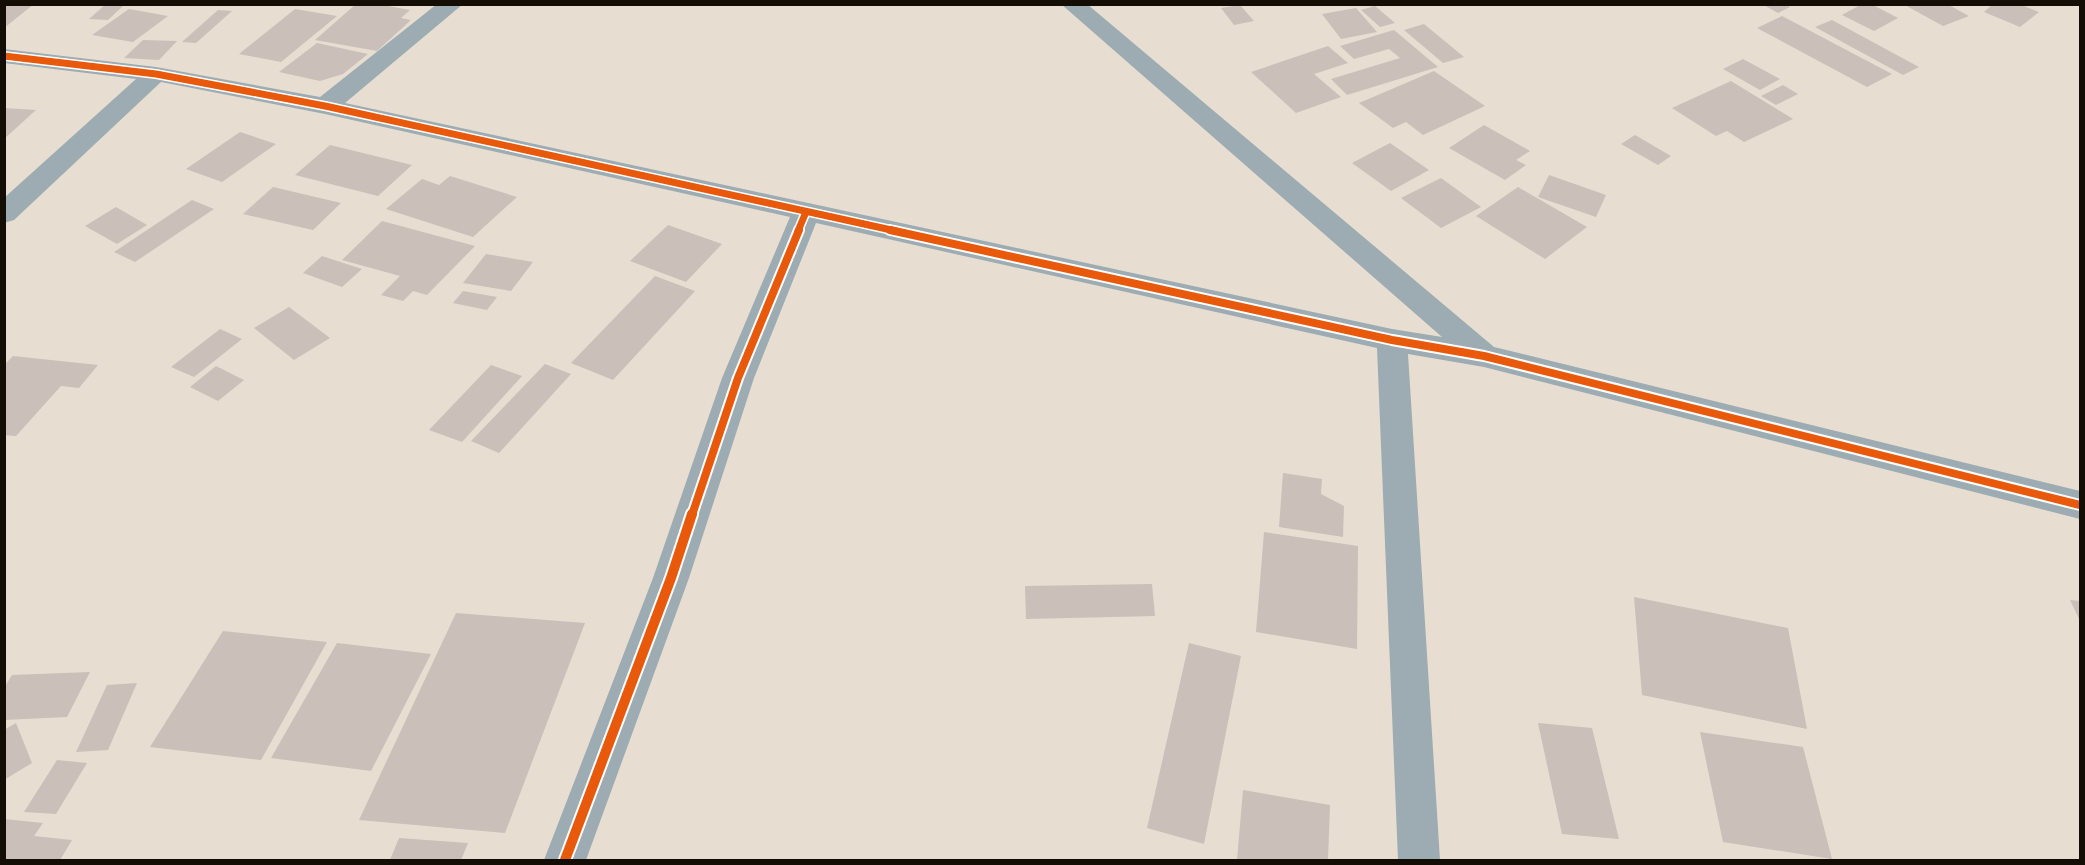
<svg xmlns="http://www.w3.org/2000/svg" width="2085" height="865" viewBox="0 0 2085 865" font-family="'Public Sans',sans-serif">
<rect width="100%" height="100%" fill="#e8ddd1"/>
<path fill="#cabfb9" d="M4,4H34L4,28Z
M106,4H125L108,20L89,19Z
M356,4H377L410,10L401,18L411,20L377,51L315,40Z
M1762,4H1785L1790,7L1778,13Z
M1862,4H1871L1898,18L1874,31L1842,15Z
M1903,4H1947L1969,16L1943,26Z
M1993,4H2019L2039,12L2020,27L1984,12Z
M1240,5L1254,21L1234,25L1221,8Z
M1375,6L1395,23L1380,27L1361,10Z
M1356,8L1377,32L1341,39L1322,14Z
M129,9L168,16L133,42L92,35Z
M295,9L337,16L281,62L239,54Z
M218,10L232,11L196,43L182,42Z
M1782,16L1892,74L1867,87L1757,28Z
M1832,20L1919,67L1903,75L1815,27Z
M1424,24L1464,57L1443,63L1404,30Z
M1394,30L1438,67L1347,95L1331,79L1400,58L1389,49L1354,59L1340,46Z
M143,40L177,41L159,60L124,58Z
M317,43L368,54L343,74L320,81L279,72Z
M1328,46L1348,63L1314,74L1341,97L1296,113L1251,72Z
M1743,59L1780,79L1760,90L1723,69Z
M1434,71L1485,106L1423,135L1406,122L1393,128L1359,103Z
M1731,81L1793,119L1744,142L1727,131L1716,136L1672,108Z
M1783,85L1798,94L1776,105L1761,96Z
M4,108L36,110L4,139Z
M1484,125L1530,151L1516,160L1526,165L1505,180L1449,148Z
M240,132L276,144L222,182L186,169Z
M1635,135L1671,156L1658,165L1621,144Z
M1390,143L1429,170L1391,191L1352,163Z
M330,145L412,165L378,196L295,175Z
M1549,175L1606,195L1596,217L1538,197Z
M450,176L517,197L473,237L386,209L422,179L439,185Z
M1441,178L1481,207L1441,228L1401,198Z
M273,187L341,203L313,230L243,214Z
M1518,187L1587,227L1545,259L1476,216Z
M192,200L214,209L135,262L114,252Z
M116,207L147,225L117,244L85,226Z
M382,221L475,246L427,295L413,291L403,301L381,295L400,276L342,260Z
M668,225L722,244L686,282L630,261Z
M486,254L533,262L511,291L463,283Z
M322,256L362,269L342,287L303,273Z
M655,276L695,291L613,380L571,363Z
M463,291L497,297L487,310L453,303Z
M289,307L330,338L294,360L254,328Z
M220,329L242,339L194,377L171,367Z
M13,356L98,365L79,388L61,386L16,436L4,435V365Z
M545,364L571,374L499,453L471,441Z
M491,365L522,376L462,442L429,430Z
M216,366L244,380L218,401L190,387Z
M1283,473L1322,479L1321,494L1344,506L1343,537L1279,527Z
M1264,532L1358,546L1357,649L1256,632Z
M1152,584L1155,616L1026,619L1025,586Z
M1634,597L1788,628L1807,729L1642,695Z
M2070,600L2080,601V621Z
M456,613L585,623L505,833L359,820Z
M223,631L327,642L261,760L150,747Z
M337,643L431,654L371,771L271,758Z
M1189,643L1241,656L1204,844L1147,828Z
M90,672L67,717L4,720V688L12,675Z
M137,683L108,750L76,752L107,685Z
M16,723L32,763L4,780V730Z
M1538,723L1592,728L1619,839L1562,834Z
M1700,732L1803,747L1832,859L1723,842Z
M57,760L87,763L56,814L24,812Z
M1243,790L1330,805L1328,860H1237Z
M4,819L43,823L34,836L72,840L60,860H4Z
M399,838L468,843L461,860H390Z"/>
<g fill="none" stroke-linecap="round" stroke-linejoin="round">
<path fill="#9cacb2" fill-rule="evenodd" d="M437,4H463L345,103L1392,329L1442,337L1061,4H1087L1494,347L2080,491V519L1484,367L1408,354L1440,860H1398L1377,348L816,223L754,378L689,578L586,860H544L653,578L722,378L790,217L325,114L161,82L14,220L4,223V198L136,79L4,63V49L156,67L320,97Z"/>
<defs>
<path id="cycleway-far2" d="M4,56L156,74L325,106L896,231
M798,231L806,212"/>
<path id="cycleway-far1" d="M890,230L1392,340L1484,356L2080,505
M692,515L738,378L799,230"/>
<path id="cycleway" d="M565,860L671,578L692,514"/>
</defs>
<use href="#cycleway-far2" stroke="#fff" stroke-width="10"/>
<use href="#cycleway-far1" stroke="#fff" stroke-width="12"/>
<use href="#cycleway" stroke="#fff" stroke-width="14"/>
<use href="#cycleway-far2" stroke="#e8590c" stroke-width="7"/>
<use href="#cycleway-far1" stroke="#e8590c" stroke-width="8"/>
<use href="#cycleway" stroke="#e8590c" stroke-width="10"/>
</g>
<rect width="2085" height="865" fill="none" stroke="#140d06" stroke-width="12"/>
</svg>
